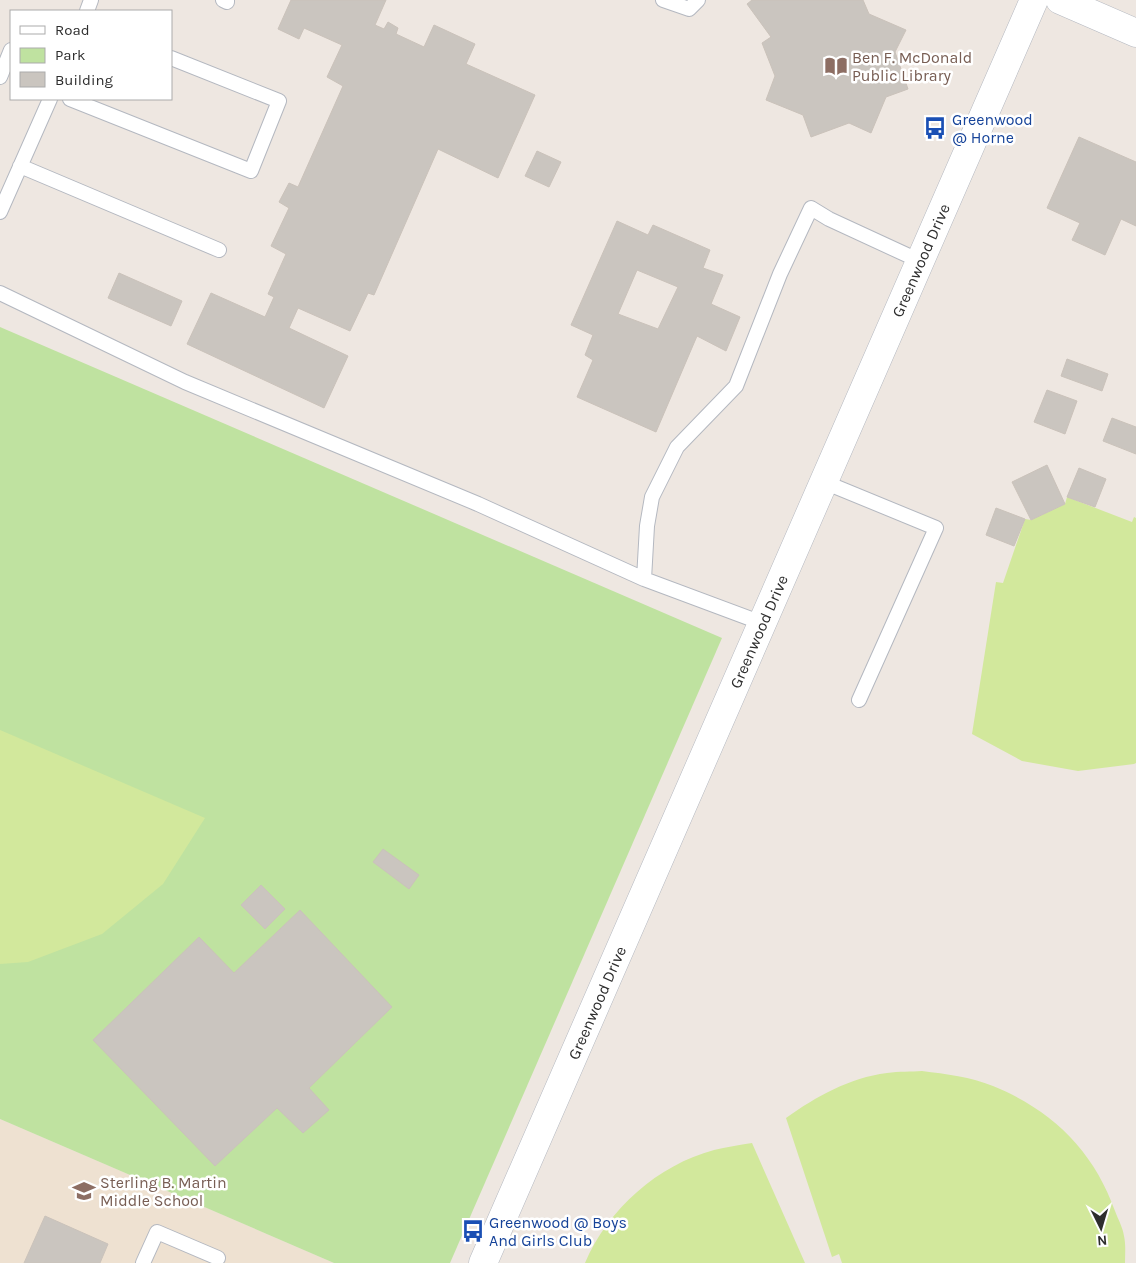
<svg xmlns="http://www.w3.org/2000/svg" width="1136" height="1263" viewBox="0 0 1136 1263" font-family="Karla,sans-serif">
<rect width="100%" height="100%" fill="#eee7e1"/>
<path fill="#eee1d1" d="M0,1119L334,1263H0Z"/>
<path fill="#bfe2a0" d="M0,327L722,638L450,1263H334L0,1119Z"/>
<path fill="#d2e89c" d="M1067,497L1132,522L1134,517L1136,518V763L1134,764L1078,771L1022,761L972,734L996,582L1003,583L1025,519L1031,520L1065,504Z
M0,730L205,818L163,884L102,934L28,962L0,964Z
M922,1071C946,1074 971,1077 993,1086C1052,1110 1094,1151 1115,1211C1118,1219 1123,1228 1124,1236C1126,1245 1125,1254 1125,1263H842L839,1254L832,1257L786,1118C817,1096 849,1078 887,1073C899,1071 911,1072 922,1071Z
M752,1143L805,1263H585C608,1209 658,1165 714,1150C726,1147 739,1145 752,1143Z"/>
<path fill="#cac5bf" stroke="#cac2ba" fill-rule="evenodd" d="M291,0H386L375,25L384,29L388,22L398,28L396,34L424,47L434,25L475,44L466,64L535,95L498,178L438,149L374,295L368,293L350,331L298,308L289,328L348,356L324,408L187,344L211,293L265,317L274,297L268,294L286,254L271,246L289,208L279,202L289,183L298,187L343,86L327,77L342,45L304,28L299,39L278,29Z
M752,0H863L869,14L906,30L895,52L908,89L886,97L871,133L849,123L811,137L803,115L766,100L775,76L762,43L771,37L747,4Z
M1079,137L1136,162V226L1121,219L1105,255L1072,240L1080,223L1047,208Z
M537,151L561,162L549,187L525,176Z
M617,221L648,235L653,225L710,250L703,268L723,275L711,304L740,317L726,351L697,336L656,432L577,397L593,360L585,355L593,335L571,325ZM637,270L678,287L658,329L618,314Z
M119,273L182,301L171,326L108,298Z
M1067,359L1108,374L1102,391L1061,376Z
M1047,390L1077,401L1065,434L1034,422Z
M1112,418L1136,427V454L1103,441Z
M1047,465L1065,504L1031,520L1012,482Z
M1079,468L1106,479L1095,507L1067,497Z
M996,508L1025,519L1014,546L986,535Z
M383,849L419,875L409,889L373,862Z
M261,885L285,909L265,929L241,905Z
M300,910L392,1007L309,1088L329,1110L303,1133L277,1108L215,1166L93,1040L199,937L234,973Z
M45,1216L108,1244L100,1263H24Z"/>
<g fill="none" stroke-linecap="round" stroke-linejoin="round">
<defs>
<path id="service" d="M223,0L227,2V0
M663,0L689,9L698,0
M87,11L91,0
M0,77L11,50
M70,99L251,171L279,101L171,58
M20,166L219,250
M0,212L50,99
M0,293L185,382L478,504L644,579L762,623
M824,482L936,528L859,700
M644,579L647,526L652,497L677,447L736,386L780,274L811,208L829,219L920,261
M143,1263L157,1232L218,1258"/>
<g id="secondary">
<path d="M1060,0L1136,33"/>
<path id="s1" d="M483,1263L1034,0"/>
</g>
</defs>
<use href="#service" stroke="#b4b8c0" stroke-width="16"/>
<use href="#secondary" stroke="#b4b8c0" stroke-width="29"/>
<use href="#service" stroke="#fff" stroke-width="14"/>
<use href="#secondary" stroke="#fff" stroke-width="28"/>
</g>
<defs>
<symbol id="library-bare" viewBox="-9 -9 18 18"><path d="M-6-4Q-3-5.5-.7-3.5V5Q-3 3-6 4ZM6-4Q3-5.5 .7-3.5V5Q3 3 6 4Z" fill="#8d6e63" stroke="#fff" stroke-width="2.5" paint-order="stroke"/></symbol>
<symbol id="bus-bare" viewBox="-9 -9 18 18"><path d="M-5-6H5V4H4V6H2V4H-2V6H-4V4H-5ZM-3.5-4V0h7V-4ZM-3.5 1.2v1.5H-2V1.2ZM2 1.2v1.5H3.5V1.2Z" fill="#1a4fb4" stroke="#fff" stroke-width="2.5" paint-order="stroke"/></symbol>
<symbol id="school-bare" viewBox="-9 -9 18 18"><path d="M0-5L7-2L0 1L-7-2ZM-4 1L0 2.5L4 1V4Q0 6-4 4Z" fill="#8d6e63" stroke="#fff" stroke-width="2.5" paint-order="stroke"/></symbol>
</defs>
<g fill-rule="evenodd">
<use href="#library-bare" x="820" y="50" width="32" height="32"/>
<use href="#bus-bare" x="919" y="112" width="32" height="32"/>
<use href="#school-bare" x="68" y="1175" width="32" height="32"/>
<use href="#bus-bare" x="457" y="1215" width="32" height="32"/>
</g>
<g text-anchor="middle" stroke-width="5" stroke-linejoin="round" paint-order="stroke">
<g font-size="16" fill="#785e54" stroke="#fff" text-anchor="start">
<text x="852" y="63">Ben F. McDonald<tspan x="852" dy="18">Public Library</tspan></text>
<text x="100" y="1188">Sterling B. Martin<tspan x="100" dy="18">Middle School</tspan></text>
</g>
<g font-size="16" fill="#164399" stroke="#fff" text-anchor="start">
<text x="952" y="125">Greenwood<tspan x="952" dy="18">@ Horne</tspan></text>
<text x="489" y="1228">Greenwood @ Boys<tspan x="489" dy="18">And Girls Club</tspan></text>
</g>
<g font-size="16" fill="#2d2d2d" stroke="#fff">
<text dy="6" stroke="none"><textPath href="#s1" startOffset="1094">Greenwood Drive</textPath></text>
<text dy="6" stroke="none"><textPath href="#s1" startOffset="689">Greenwood Drive</textPath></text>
<text dy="6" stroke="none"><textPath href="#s1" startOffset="284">Greenwood Drive</textPath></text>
</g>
</g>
<rect x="10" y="10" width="162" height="90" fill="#ffffff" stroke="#ababab"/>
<rect x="20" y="26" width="25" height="8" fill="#ffffff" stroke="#ababab"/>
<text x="55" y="35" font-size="15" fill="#2d2d2d">Road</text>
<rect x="20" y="48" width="25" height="15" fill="#bfe2a0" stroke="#ababab"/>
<text x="55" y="60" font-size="15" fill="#2d2d2d">Park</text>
<rect x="20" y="72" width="25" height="15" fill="#cac5bf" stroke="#ababab"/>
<text x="55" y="85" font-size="15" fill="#2d2d2d">Building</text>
<g transform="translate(1101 1228) rotate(175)" stroke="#ffffff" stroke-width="4" paint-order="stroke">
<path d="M0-4L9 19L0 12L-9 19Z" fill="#2d2d2d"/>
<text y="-8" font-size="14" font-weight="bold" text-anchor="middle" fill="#2d2d2d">N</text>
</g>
</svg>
